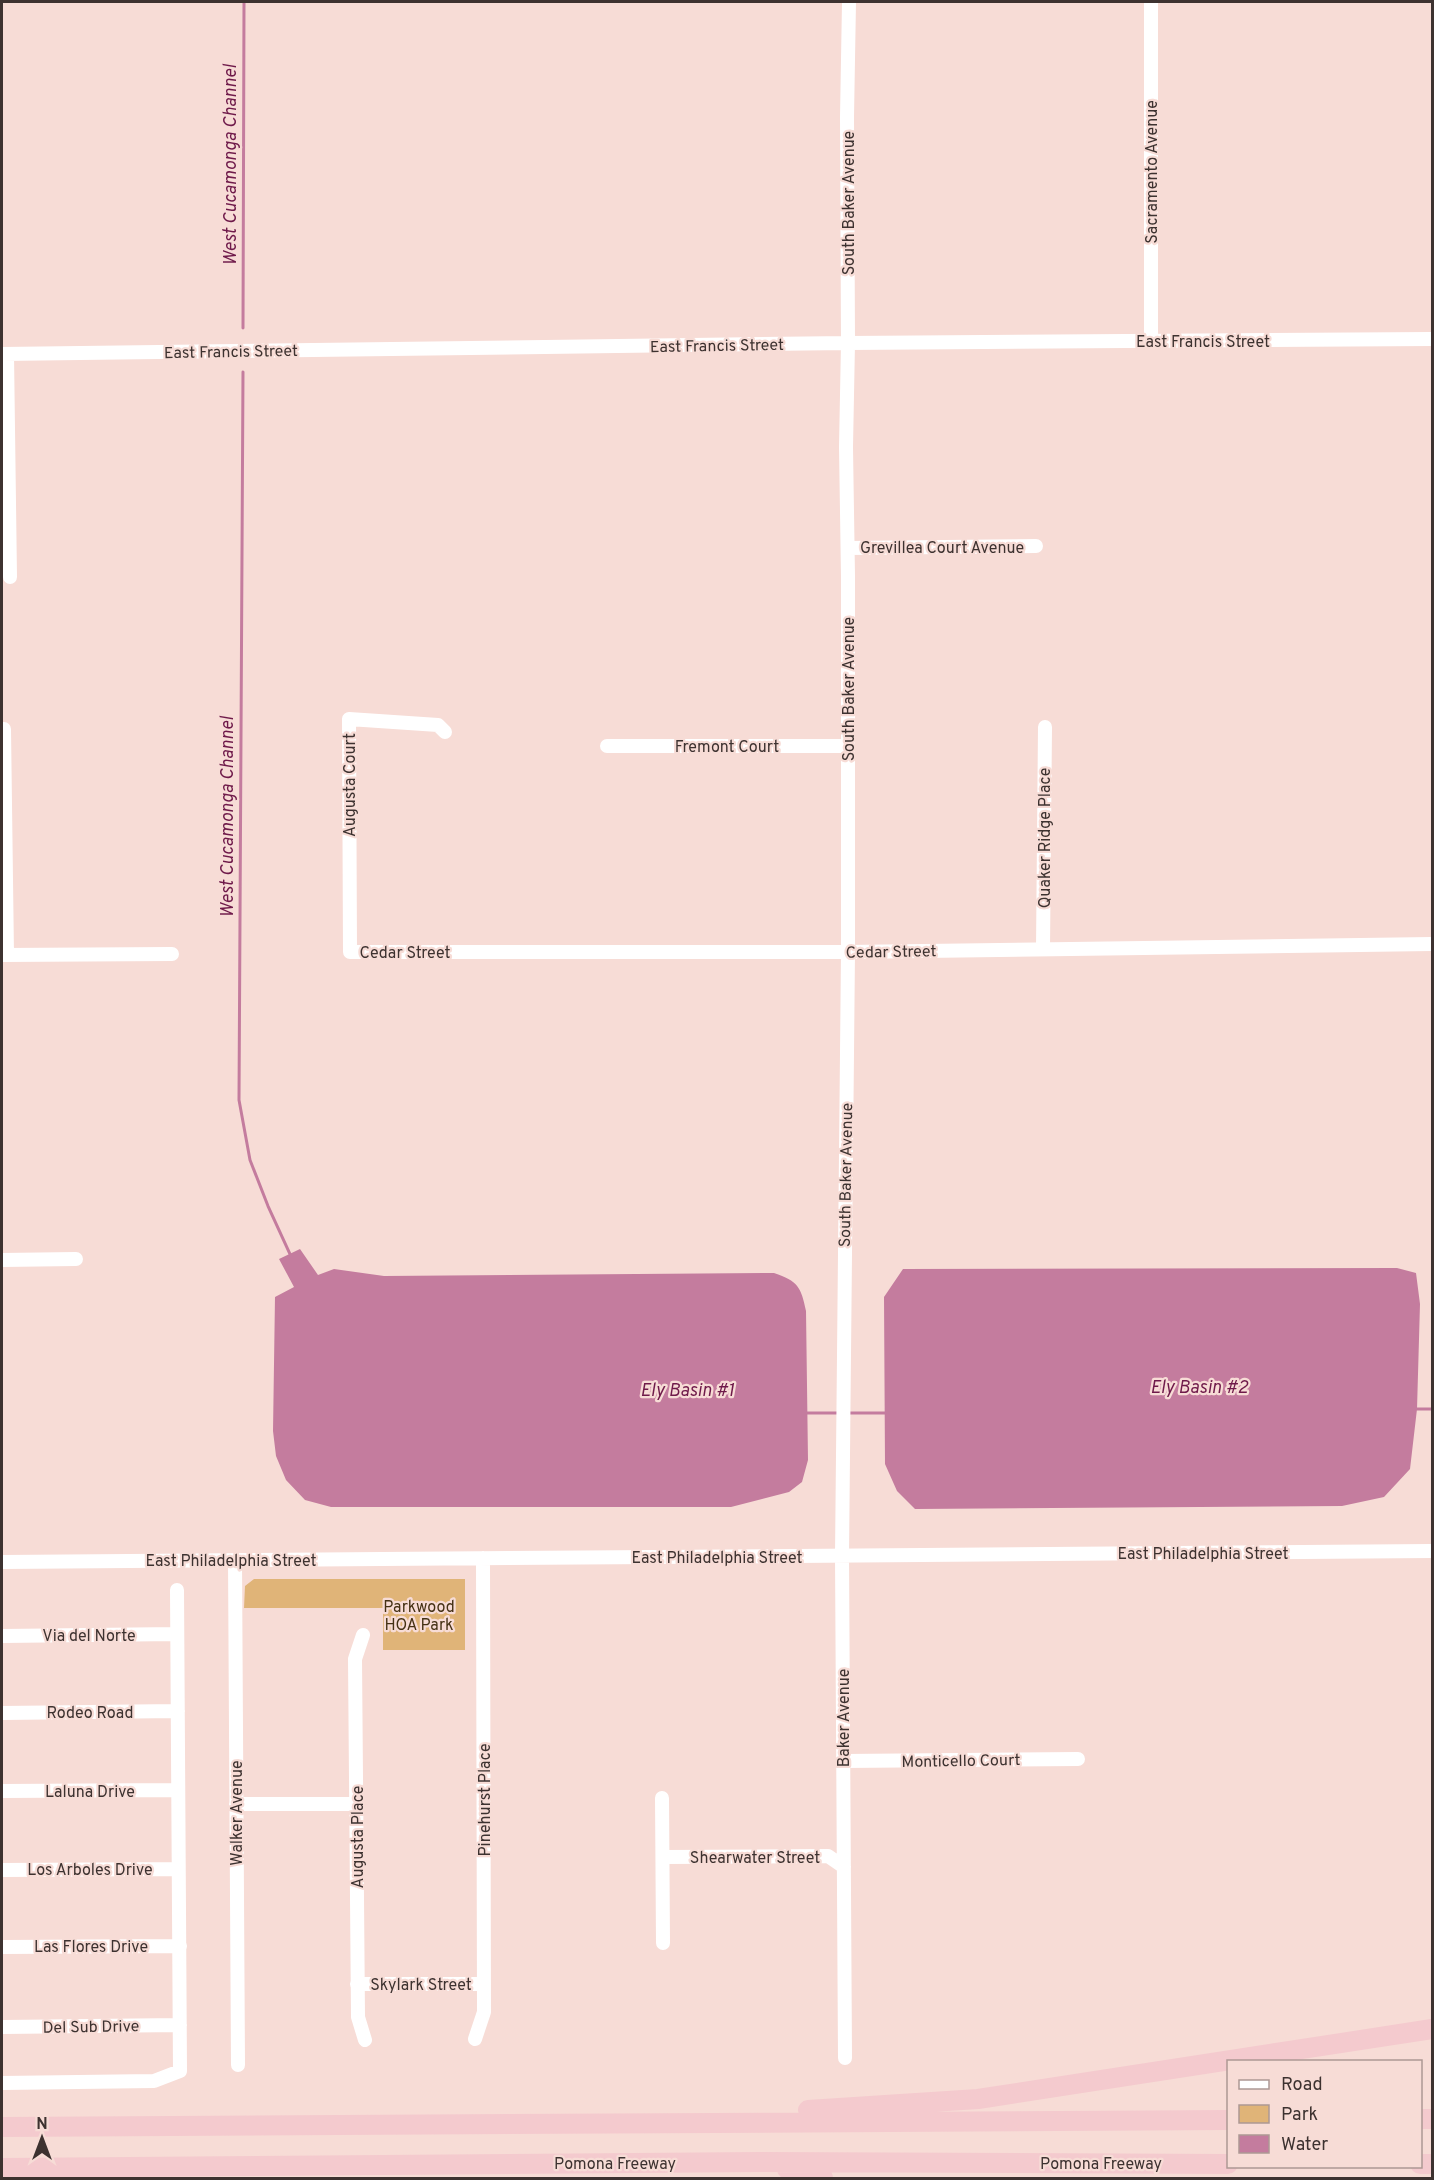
<svg xmlns="http://www.w3.org/2000/svg" width="1434" height="2180" viewBox="0 0 1434 2180" font-family="Overpass,sans-serif">
<rect width="100%" height="100%" fill="#f7dcd6"/>
<path fill="#e0b478" d="M254,1579H465V1650H383V1608H244L245,1586Z"/>
<path fill="#c47c9e" d="M300,1249L318,1275L334,1269L384,1276L774,1273C798,1281 801,1287 806,1311L808,1460L802,1482L789,1492L731,1507H331L305,1500L286,1480L276,1456L273,1431L275,1297L294,1287L279,1259Z
M1397,1268L1416,1273L1420,1304L1417,1409L1410,1469L1384,1497L1342,1506L915,1509L897,1491L885,1464L884,1297L903,1269Z"/>
<g fill="none" stroke-linecap="round" stroke-linejoin="round">
<path stroke="#c47c9e" stroke-width="3" d="M243,328L244,2
M243,372L239,1100L250,1160L268,1206L290,1254
M1417,1409H1432
M807,1413H838
M848,1413H885"/>
<path stroke="#fff" stroke-width="14" d="M1151,342V2
M2,354L848,343L1432,339
M7,354L10,577
M848,548L1036,546
M4,729L7,954
M445,732L438,725L349,719L350,952H848L1432,944
M607,746H848
M1043,949L1045,727
M2,955L172,954
M2,1260L76,1259
M235,1560L238,2065
M2,1562L1432,1551
M363,1635L355,1659L358,2017L365,2040
M2,1636L177,1634
M2,1713L178,1711
M843,1761L1078,1759
M2,1791L178,1790
M662,1798L663,1943
M236,1804H356
M663,1857L828,1856L844,1867
M2,1870L178,1869
M2,1947L180,1946
M357,1984H484
M2,2027L180,2025
M475,2039L484,2012L483,1558
M845,2058L842,1556L848,952V576L846,447L848,343L847,117L849,2
M2,2083L154,2081L180,2071L177,1590"/>
<path stroke="#f4cace" stroke-width="20" d="M808,2110L978,2099L1432,2029
M1420,2119H1432
M2,2127L1228,2120
M1420,2164H1432
M2,2168L761,2162L1228,2164
M787,2169L823,2178"/>
</g>
<g text-anchor="middle" stroke-width="4.5" stroke-linejoin="round" paint-order="stroke">
<g font-size="16" fill="#3d3230" stroke="#f7dcd6">
<text transform="translate(1151 172) rotate(-90)" y="6">Sacramento Avenue</text>
<text transform="translate(848 203) rotate(-90)" y="6">South Baker Avenue</text>
<text x="1203" y="347">East Francis Street</text>
<text transform="translate(717 345) rotate(-1)" y="6">East Francis Street</text>
<text transform="translate(231 351) rotate(-1)" y="6">East Francis Street</text>
<text x="942" y="553">Grevillea Court Avenue</text>
<text transform="translate(848 689) rotate(-90)" y="6">South Baker Avenue</text>
<text x="727" y="752">Fremont Court</text>
<text transform="translate(349 785) rotate(-90)" y="6">Augusta Court</text>
<text transform="translate(1044 838) rotate(-90)" y="6">Quaker Ridge Place</text>
<text transform="translate(891 951) rotate(-1)" y="6">Cedar Street</text>
<text x="405" y="958">Cedar Street</text>
<text transform="translate(845 1175) rotate(-89)" y="6">South Baker Avenue</text>
<text x="1203" y="1559">East Philadelphia Street</text>
<text x="717" y="1563">East Philadelphia Street</text>
<text x="231" y="1566">East Philadelphia Street</text>
<text x="89" y="1641">Via del Norte</text>
<text x="90" y="1718">Rodeo Road</text>
<text transform="translate(843 1718) rotate(-90)" y="6">Baker Avenue</text>
<text transform="translate(961 1760) rotate(-1)" y="6">Monticello Court</text>
<text x="90" y="1797">Laluna Drive</text>
<text transform="translate(484 1800) rotate(-90)" y="6">Pinehurst Place</text>
<text transform="translate(236 1813) rotate(-90)" y="6">Walker Avenue</text>
<text transform="translate(357 1837) rotate(-90)" y="6">Augusta Place</text>
<text x="755" y="1863">Shearwater Street</text>
<text x="90" y="1875">Los Arboles Drive</text>
<text x="91" y="1952">Las Flores Drive</text>
<text x="421" y="1990">Skylark Street</text>
<text transform="translate(91 2026) rotate(-1)" y="6">Del Sub Drive</text>
<text x="615" y="2169">Pomona Freeway</text>
<text x="1101" y="2169">Pomona Freeway</text>
</g>
<g font-size="16" fill="#453114" stroke="#f7dcd6">
<text x="419" y="1612">Parkwood<tspan x="419" dy="18">HOA Park</tspan></text>
</g>
<g font-size="18" font-style="italic" fill="#6f1a4a" stroke="#f7dcd6">
<text transform="translate(230 165) rotate(-90)" y="6">West Cucamonga Channel</text>
<text transform="translate(227 817) rotate(-90)" y="6">West Cucamonga Channel</text>
<text x="1199" y="1393">Ely Basin #2</text>
<text x="687" y="1396">Ely Basin #1</text>
</g>
</g>
<rect width="1434" height="2180" fill="none" stroke="#3d3230" stroke-width="6"/>
<rect x="1227" y="2060" width="195" height="108" fill="#f7dcd6" stroke="#ad9894" stroke-width="1.5"/>
<rect x="1239" y="2080" width="30" height="9" fill="#ffffff" stroke="#ad9894" stroke-width="1.5"/>
<text x="1281" y="2090" font-size="18" fill="#3d3230">Road</text>
<rect x="1239" y="2105" width="30" height="18" fill="#e0b478" stroke="#ad9894" stroke-width="1.5"/>
<text x="1281" y="2120" font-size="18" fill="#3d3230">Park</text>
<rect x="1239" y="2135" width="30" height="18" fill="#c47c9e" stroke="#ad9894" stroke-width="1.5"/>
<text x="1281" y="2150" font-size="18" fill="#3d3230">Water</text>
<g transform="translate(42 2138)" stroke="#f7dcd6" stroke-width="4.5" paint-order="stroke">
<path d="M0-4.5L10 22L0 15L-10 22Z" fill="#3d3230"/>
<text y="-9" font-size="16" font-weight="bold" text-anchor="middle" fill="#3d3230">N</text>
</g>
</svg>
